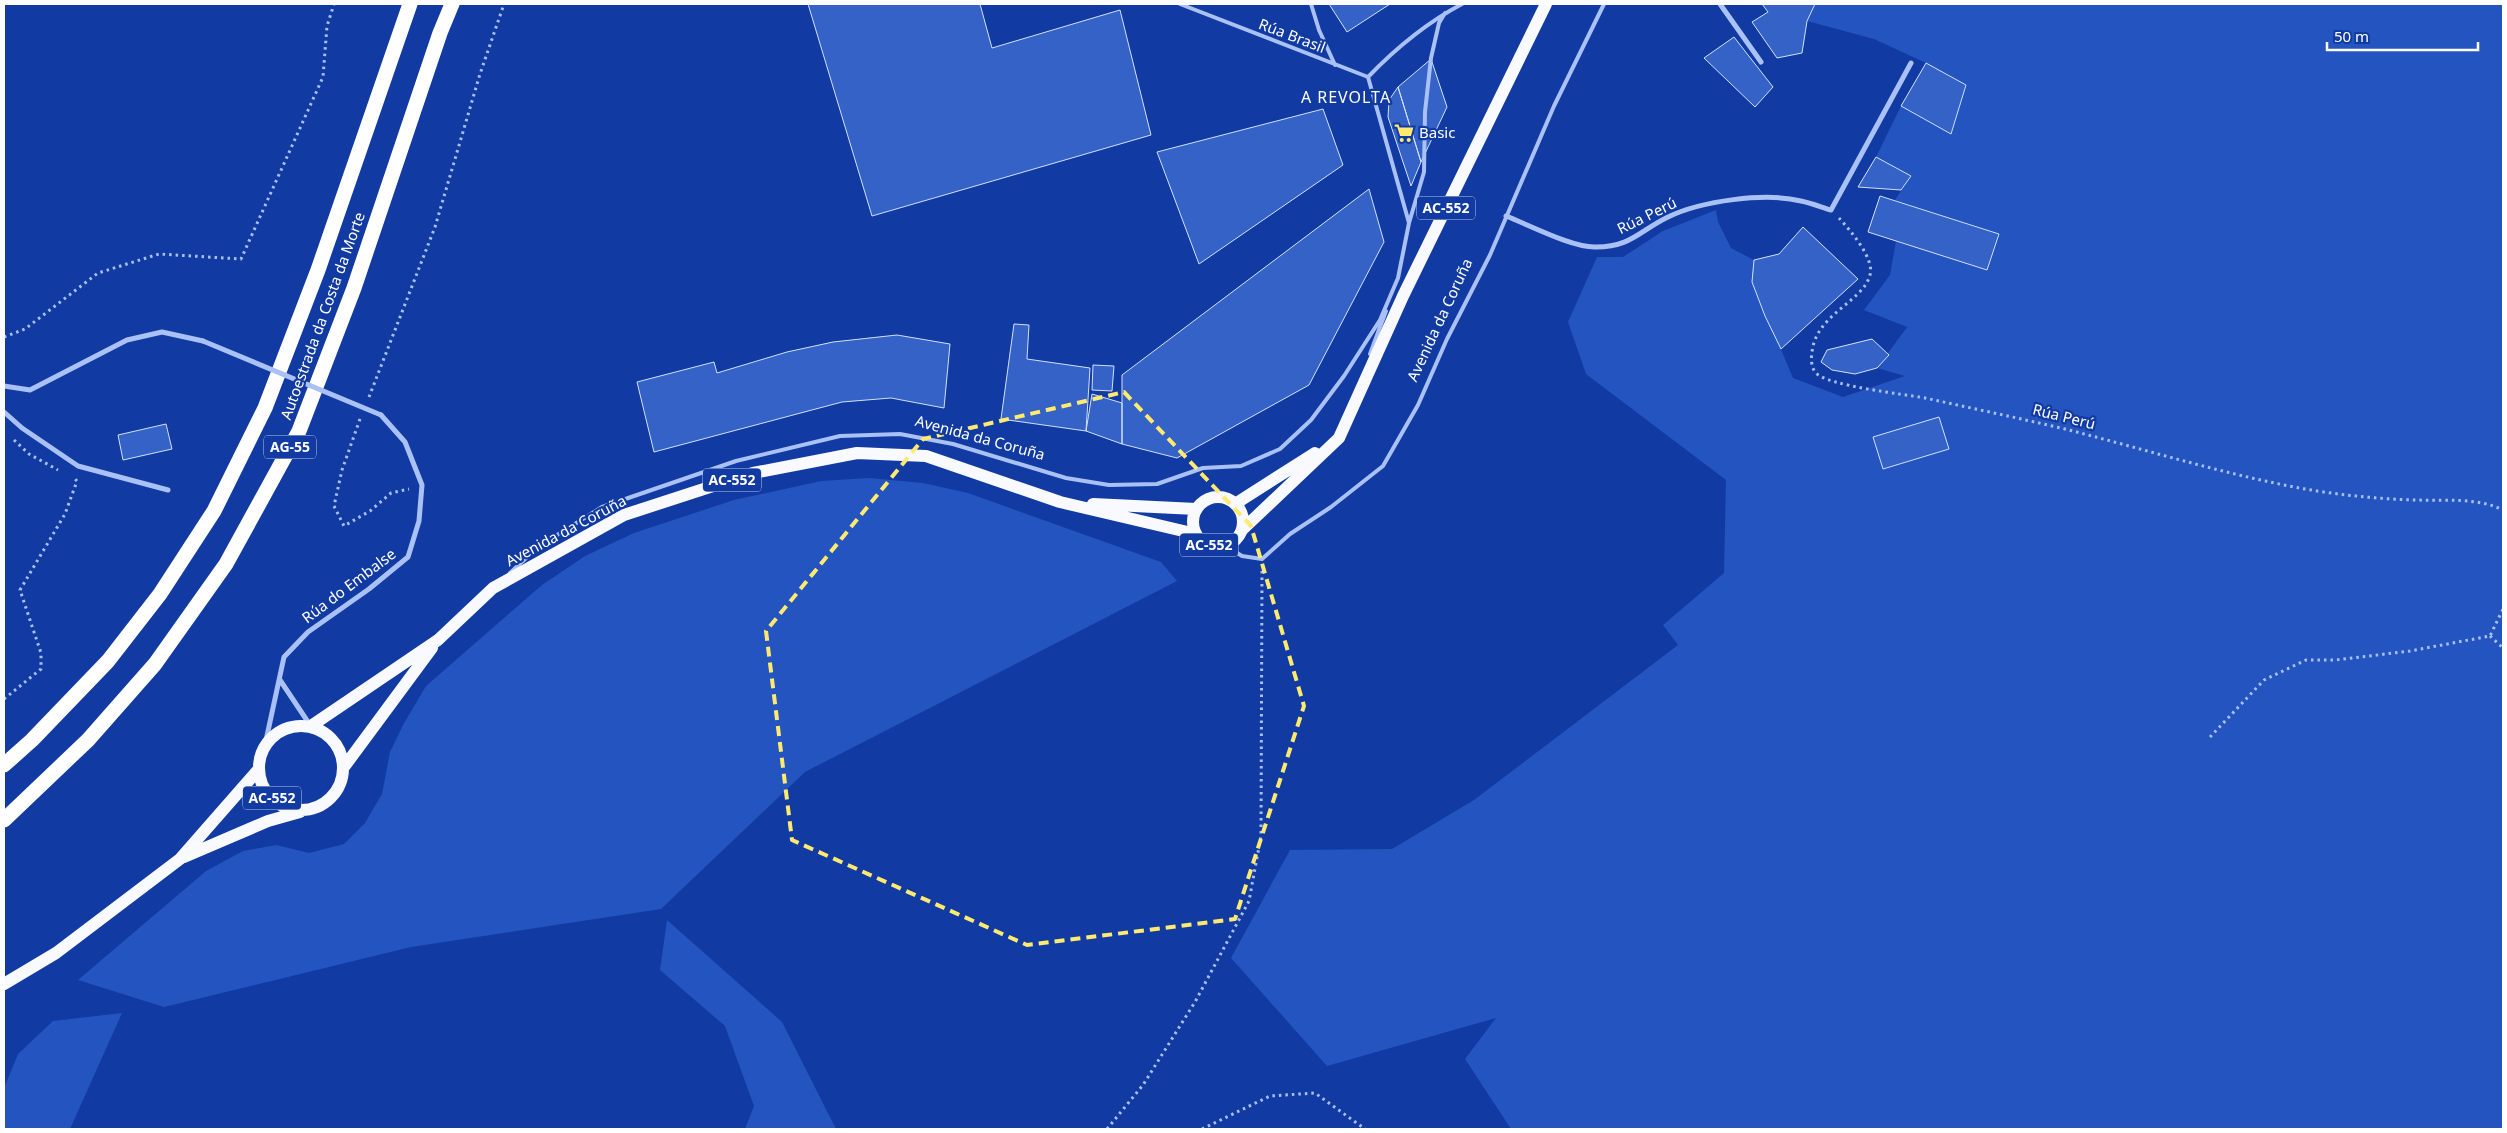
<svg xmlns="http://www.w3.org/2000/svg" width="2507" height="1133" viewBox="0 0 2507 1133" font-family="'Noto Sans',sans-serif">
<rect width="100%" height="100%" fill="#113ba2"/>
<path fill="#2354c0" d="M1815,4H2503V1129H1511L1465,1059L1496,1018L1327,1066L1231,958L1290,850L1392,849L1474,800L1678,645L1663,625L1724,573L1726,480L1586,374L1568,322L1597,257H1623L1663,231L1716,210L1718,222L1731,248L1754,260L1753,282L1793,378L1843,397L1905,376L1877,368L1907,327L1864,310L1890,275L1896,241L1987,269L1999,234L1895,200L1911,176L1876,157L1901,106L1951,133L1966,85L1926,63L1874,39L1807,21Z
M869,478L923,483L968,493L1161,562L1177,581L805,772L661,909L411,947L164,1007L78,980L206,871L243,851L276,845L309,853L344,844L365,823L382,794L390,752L403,725L426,686L542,585L585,556L634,533L734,500L821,481Z
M667,920L782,1022L836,1129H745L754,1106L725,1026L660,970Z
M122,1013L70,1129H4V1088L18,1054L53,1021Z"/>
<path fill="#3562c7" stroke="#d3e1fe" d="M808,4H980L992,48L1120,10L1151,135L872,216Z
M1329,4H1390L1347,32Z
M1762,4H1815L1807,21L1802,53L1777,58L1752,22L1768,12Z
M1734,37L1773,87L1755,107L1704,58Z
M1431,59L1447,107L1421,162L1398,87Z
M1926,63L1966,85L1951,134L1901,106Z
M1398,87L1421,162L1411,186L1388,117L1389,100Z
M1323,109L1343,165L1199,264L1157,152Z
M1876,157L1911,176L1901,190L1858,187Z
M1369,189L1384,242L1309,385L1177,458L1122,444V375Z
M1880,196L1999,234L1987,270L1868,232Z
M1803,227L1858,279L1781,349L1765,316L1752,282L1754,260L1779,254Z
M1014,324L1029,325L1027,359L1090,368L1086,431L1001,419Z
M897,335L950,344L944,408L891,398L842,402L654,452L637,382L714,362L717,373L787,352L833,342Z
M1872,339L1889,355L1877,368L1855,374L1832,370L1821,362L1827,350Z
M1093,365L1114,366L1112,391L1092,390Z
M1092,394L1122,403V444L1086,431Z
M1939,417L1949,449L1883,469L1873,437Z
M166,424L172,449L123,460L118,435Z"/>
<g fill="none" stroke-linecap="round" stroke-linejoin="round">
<path stroke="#aac1f5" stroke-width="3" stroke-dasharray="2.5 4" stroke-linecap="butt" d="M1839,218C1850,230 1875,259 1870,275C1863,302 1816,314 1812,352C1811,359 1811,368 1816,373C1828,386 1904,394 1925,398C1971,408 2018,418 2065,429C2148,450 2232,477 2317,491C2350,496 2382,499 2415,500C2445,501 2476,497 2503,510
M4,337L25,329L98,273L159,254L241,259L323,77L327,26L334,4
M369,397L435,227L480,74L504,4
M360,419L342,470L334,506L344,526L370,511L391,493L409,489
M14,440L29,454L58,470
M2490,636L2503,648
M4,699L41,669V653L20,590L65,514L77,481L75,479
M2210,737L2264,680L2306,660H2336L2410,651L2490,636L2503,609
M1107,1129L1143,1085L1195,1002L1249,901L1261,836L1262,569
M1202,1129L1270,1096L1315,1093L1365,1129"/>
<path stroke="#aac1f5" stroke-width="4" d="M1180,4L1368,77
M1311,4L1319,30L1335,65
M1368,77C1396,48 1426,23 1462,4
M1409,223L1424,172L1425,112L1431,58L1439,23L1445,13
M1370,354L1386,311
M1219,547L1229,548L1242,556L1262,559L1290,534L1331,507L1383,466L1418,405L1447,339L1490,255L1554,106L1604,4
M510,573L538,547L602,507L736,461L840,436L900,434L953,444L1066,478L1109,485L1157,484L1203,468L1241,466L1280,449L1311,420L1344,376L1380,320L1398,278L1409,223L1368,77"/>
<path stroke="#aac1f5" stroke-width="5" d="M1720,4L1761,62
M1506,216C1529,225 1573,248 1596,247C1631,247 1639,231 1668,217C1701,201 1765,192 1801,201C1811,203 1821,207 1831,210L1911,63
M4,386L30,390L127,340L162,332L203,341
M4,412L22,428L78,466L168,490
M280,680L310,725
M265,745L284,657L308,632L369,589L408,557L419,521L422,485L405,442L381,415"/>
<path stroke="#f9faff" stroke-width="12" d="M1193 522a25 25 0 1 1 50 0a25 25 0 1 1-50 0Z
M1093,504L1196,509
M1235,504L1315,453
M1242,530L1339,438L1403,296L1546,4
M259 768a42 42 0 1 1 84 0a42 42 0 1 1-84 0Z
M311,726L438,640L493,588L624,515L753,473L857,453L926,456L1060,502L1196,534
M344,767L432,648
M184,857L268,821L300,812
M4,984L56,953L180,859L258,770"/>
<path stroke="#fff" stroke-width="15" d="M4,765L32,740L108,661L160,594L214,511L265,408L318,270L410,4
M4,820L88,740L155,664L226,564L299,431L354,288L440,33L452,4"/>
<path stroke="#aac1f5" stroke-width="5" d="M203,341L381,415"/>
</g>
<path fill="none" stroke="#ffea6f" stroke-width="4" stroke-dasharray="10 6" stroke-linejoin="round" d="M1124,392L1251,526L1304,706L1235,919L1027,945L792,840L766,631L923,439Z"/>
<defs>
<symbol id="supermarket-bare" viewBox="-9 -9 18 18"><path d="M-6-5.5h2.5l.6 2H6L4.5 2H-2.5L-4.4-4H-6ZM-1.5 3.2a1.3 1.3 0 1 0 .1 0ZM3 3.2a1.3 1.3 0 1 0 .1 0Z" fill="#ffea6f" stroke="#113ba2" stroke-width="2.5" paint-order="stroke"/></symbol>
</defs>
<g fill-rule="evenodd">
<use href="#supermarket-bare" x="1390" y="119" width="28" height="28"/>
</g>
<g text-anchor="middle" stroke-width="4.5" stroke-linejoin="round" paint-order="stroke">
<g fill="#113ba2" stroke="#b8c4e3" stroke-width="1">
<rect x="1417" y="196.5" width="58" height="23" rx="4"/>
<rect x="264" y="435.5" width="52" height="23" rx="4"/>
<rect x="703" y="468.5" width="58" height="23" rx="4"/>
<rect x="1180" y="533.5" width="58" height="23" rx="4"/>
<rect x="243" y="786.5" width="58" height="23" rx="4"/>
</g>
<g font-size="14" font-weight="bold" fill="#fff">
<text x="1446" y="213">AC-552</text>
<text x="290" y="452">AG-55</text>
<text x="732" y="485">AC-552</text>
<text x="1209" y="550">AC-552</text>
<text x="272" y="803">AC-552</text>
</g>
<g font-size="15" fill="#fff" stroke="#113ba2">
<text transform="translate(1292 36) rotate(21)" y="5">Rúa Brasil</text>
<text transform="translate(1647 216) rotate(-26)" y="5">Rúa Perú</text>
<text transform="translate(323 316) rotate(-70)" y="5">Autoestrada da Costa da Morte</text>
<text transform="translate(1440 320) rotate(-65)" y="5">Avenida da Coruña</text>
<text transform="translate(2064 417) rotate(14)" y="5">Rúa Perú</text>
<text transform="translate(980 438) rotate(15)" y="5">Avenida da Coruña</text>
<text transform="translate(566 531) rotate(-28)" y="5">Avenida da Coruña</text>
<text transform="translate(349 586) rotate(-37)" y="5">Rúa do Embalse</text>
</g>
<g font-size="15" fill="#fff" stroke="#113ba2" text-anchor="start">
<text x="1419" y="138">Basic</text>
</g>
<g font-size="16" letter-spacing="1" fill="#fff" stroke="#113ba2">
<text x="1346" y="103">A REVOLTA</text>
</g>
</g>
<rect width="2507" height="1133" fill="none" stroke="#ffffff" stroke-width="10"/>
<path d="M2327 42v8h151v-8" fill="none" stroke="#ffffff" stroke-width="2.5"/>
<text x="2334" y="42" font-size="15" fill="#ffffff" stroke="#113ba2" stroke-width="4" paint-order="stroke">50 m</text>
</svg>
